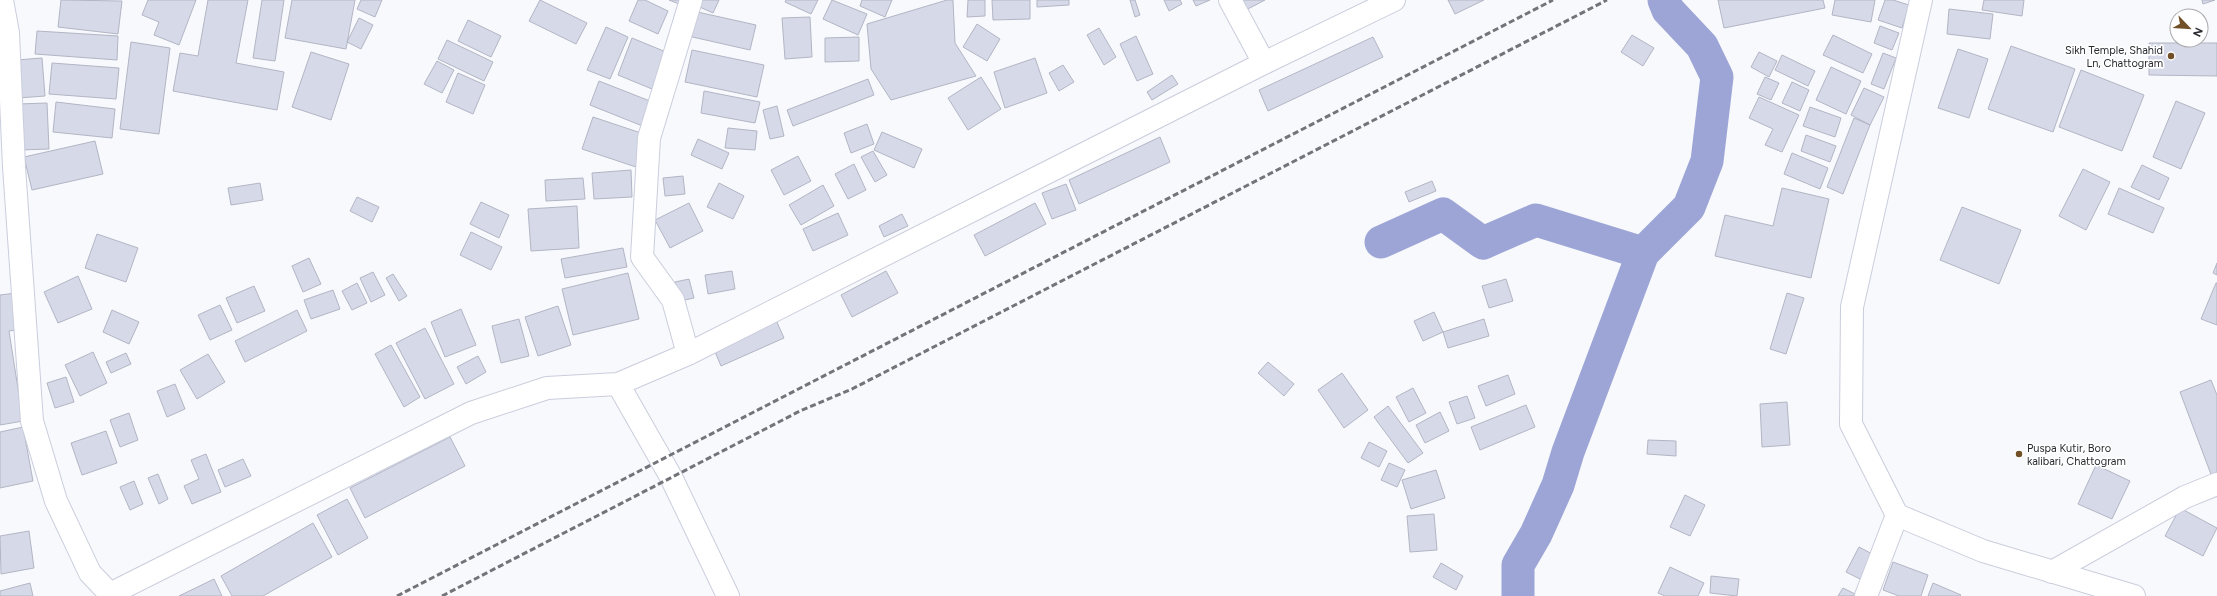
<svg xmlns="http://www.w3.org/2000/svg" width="2217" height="596" viewBox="0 0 2217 596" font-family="Figtree,sans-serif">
<rect width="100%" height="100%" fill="#f8f9fc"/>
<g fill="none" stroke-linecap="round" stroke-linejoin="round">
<path stroke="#9ca5d5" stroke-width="33" d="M1381,242L1443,214L1483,243L1536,220L1643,253
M1518,596V565L1536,534L1558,485L1568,452L1643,253L1689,207L1707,161L1717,77L1702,46L1668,10L1664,0"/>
</g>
<path fill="#d6d9e8" stroke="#b2b5c4" d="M61,0L122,1L118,34L58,27Z
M148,0H196L179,45L154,35L159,22L142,15Z
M208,0H248L236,63L284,72L277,110L173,91L180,53L198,56Z
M262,0H284L275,61L253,58Z
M292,0H355L346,49L285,38Z
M361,0H382L375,17L357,9Z
M540,0L587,23L576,44L529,21Z
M638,0H645L668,11L658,34L629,21Z
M669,0H680L679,4Z
M695,0H719L713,13L693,4Z
M786,0H818L811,14L785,2Z
M832,0L867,14L858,35L823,19Z
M862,0H892L885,17L860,6Z
M947,0H953L955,43L976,76L891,100L871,69L867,24Z
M968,0H985V16L967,17Z
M992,0H1030V19L993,20Z
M1037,0H1069V5L1037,7Z
M1130,0H1135L1140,15L1135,17Z
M1164,0H1180L1182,4L1169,11Z
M1193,0H1210L1196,6Z
M1244,0H1265L1244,11L1240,2Z
M1448,0H1484L1455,14Z
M1718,0H1823L1825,8L1724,28Z
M1835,0H1875L1871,22L1832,15Z
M1885,0H1893L1909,5L1902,28L1878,20Z
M1984,0H2024L2022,16L1982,10Z
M2202,0H2215L2203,4Z
M1949,9L1993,14L1990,39L1947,34Z
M693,11L756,25L750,50L688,36Z
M810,17L812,57L785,59L782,18Z
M359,18L373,25L361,49L347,42Z
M468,20L501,36L491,57L458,41Z
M977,24L1000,39L987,61L963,47Z
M1880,26L1899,33L1892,50L1874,43Z
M606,27L628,37L610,79L587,70Z
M1099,28L1116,57L1104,65L1087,35Z
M37,31L118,36L117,60L35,54Z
M1632,35L1654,48L1643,66L1621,52Z
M1833,35L1872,54L1863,73L1823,55Z
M1136,36L1153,74L1137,81L1120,44Z
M859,37V61L825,62V38Z
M1373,37L1383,57L1268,111L1259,90Z
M632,38L666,52L652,89L618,75Z
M447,40L493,62L484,81L438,59Z
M131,42L170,48L159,134L120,129Z
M2149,43H2217V76L2149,75Z
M2011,46L2075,69L2053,132L1988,109Z
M1958,49L1988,59L1969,118L1938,108Z
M692,50L764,65L757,97L685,82Z
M311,52L349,64L331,120L292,107Z
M1759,52L1777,61L1769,77L1751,67Z
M1883,53L1896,58L1884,89L1871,84Z
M1782,55L1815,71L1808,86L1775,70Z
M42,58L45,96L18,98L16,60Z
M1035,58L1047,93L1005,108L994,72Z
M437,61L454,70L442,93L424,84Z
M52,63L119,68L116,99L49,94Z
M1063,65L1074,82L1059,91L1049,73Z
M1831,67L1861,81L1846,114L1816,100Z
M2081,70L2144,95L2122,151L2059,127Z
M458,73L485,85L473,114L446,102Z
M1172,75L1178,84L1152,100L1147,92Z
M981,77L1001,109L968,130L948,98Z
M1765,77L1779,83L1771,100L1757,94Z
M868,79L874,95L793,126L787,110Z
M599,81L655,103L645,127L590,105Z
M1792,82L1809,90L1800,111L1782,103Z
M1864,88L1884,97L1870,125L1851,115Z
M704,91L760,102L755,123L701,113Z
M1759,97L1799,115L1782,152L1765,145L1773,129L1749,118Z
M2176,101L2205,113L2181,169L2153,157Z
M56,102L115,109L112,138L53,132Z
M47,103L49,149L20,150L18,104Z
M777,106L784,136L770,139L763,110Z
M1810,107L1841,118L1835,137L1803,126Z
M593,117L647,135L636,167L582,149Z
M1854,118L1870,125L1843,194L1827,187Z
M867,124L874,144L851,153L844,133Z
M728,128L757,131L755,150L725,148Z
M882,132L922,149L914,168L874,150Z
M1806,135L1836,146L1830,162L1801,151Z
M1160,137L1170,162L1079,204L1069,180Z
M698,139L729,153L722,169L691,155Z
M95,141L103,174L32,190L24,157Z
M873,151L887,175L875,182L861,157Z
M1792,153L1828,168L1820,189L1784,174Z
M798,156L811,181L784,195L771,170Z
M854,164L866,190L848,199L835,174Z
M2142,165L2169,178L2159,200L2131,187Z
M2083,169L2110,182L2086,230L2059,216Z
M631,170L632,197L594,199L592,173Z
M683,176L685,194L665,196L663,178Z
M583,178L585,199L546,201L545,180Z
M1432,181L1436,191L1409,202L1405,192Z
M260,183L263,200L231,205L228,188Z
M719,183L744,196L733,219L707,207Z
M1066,184L1076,210L1052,219L1042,193Z
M823,185L834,206L801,225L789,205Z
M1782,188L1829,199L1811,278L1715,256L1725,215L1773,226Z
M2119,188L2164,208L2153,233L2108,214Z
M357,197L379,207L372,222L350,211Z
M481,202L509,215L499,238L470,224Z
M689,203L703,231L670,248L655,220Z
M1035,203L1046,224L985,256L974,235Z
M577,206L579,248L531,251L528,209Z
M1962,207L2021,230L1999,284L1940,260Z
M838,213L848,235L813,251L803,229Z
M902,214L908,226L884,237L879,226Z
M471,232L502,247L491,270L460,255Z
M97,234L138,248L126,282L85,268Z
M623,248L627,267L565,278L561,259Z
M309,258L321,284L303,292L292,266Z
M2217,263V275L2213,273Z
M732,271L735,289L708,294L705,275Z
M886,271L898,293L852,317L841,295Z
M373,272L385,295L371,302L360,278Z
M628,273L639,319L573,335L562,289Z
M393,274L407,296L399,301L386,278Z
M78,276L92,309L58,323L44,292Z
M689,279L694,298L680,301L675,282Z
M1506,279L1513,301L1489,308L1482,286Z
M357,283L367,303L352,310L342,291Z
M2216,283H2217V325L2201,319Z
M254,286L265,311L237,323L226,298Z
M333,290L340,309L311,319L304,300Z
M16,293L22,329L9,331L23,421L0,425V295Z
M1787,293L1804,298L1786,354L1770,349Z
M220,305L232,330L210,340L198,315Z
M558,306L571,345L538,356L525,317Z
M461,309L476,345L445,357L431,322Z
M112,310L139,322L129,344L103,332Z
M297,310L307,331L245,362L235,341Z
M1434,312L1443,332L1423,341L1414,321Z
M519,319L529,356L501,363L492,326Z
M1484,319L1489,336L1448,348L1443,332Z
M776,320L784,338L721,366L713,347Z
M425,328L454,384L425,399L396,343Z
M391,345L420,397L404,407L375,354Z
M93,352L107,383L80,396L65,365Z
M126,353L131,364L111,373L106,362Z
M208,354L225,382L197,399L180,370Z
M478,356L486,372L466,384L457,367Z
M1268,362L1294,384L1284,396L1258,373Z
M1342,373L1368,410L1344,428L1318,390Z
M1508,375L1515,394L1486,406L1478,386Z
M66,377L74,402L55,408L47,383Z
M2211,380L2217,395V475L2212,477L2180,392Z
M175,384L185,409L167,417L157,391Z
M1413,388L1426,413L1409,422L1396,397Z
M1467,396L1475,418L1457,424L1449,402Z
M1787,402L1790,445L1762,447L1760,404Z
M1526,405L1535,427L1480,450L1471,427Z
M1388,406L1423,453L1408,463L1374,417Z
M1440,412L1449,431L1425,443L1416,425Z
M129,413L138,440L120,447L110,420Z
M23,427L33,481L0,488V432Z
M106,431L117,463L82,475L71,443Z
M450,437L465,466L365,518L350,488Z
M1648,440L1676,441V456L1647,454Z
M1369,442L1387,451L1379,467L1361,458Z
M206,454L221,492L192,504L184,486L199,479L191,460Z
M243,459L251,476L225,487L218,470Z
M1389,463L1405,470L1397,487L1381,480Z
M2096,465L2130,481L2112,519L2078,504Z
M1436,470L1445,498L1411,509L1402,480Z
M158,474L168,499L159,504L148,478Z
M134,481L143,504L130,510L120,487Z
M1685,495L1705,505L1690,536L1670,527Z
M347,499L368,538L338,555L317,515Z
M2180,508L2217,528L2203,556L2165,536Z
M1434,514L1437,550L1410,552L1407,516Z
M313,523L332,557L263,596H232L221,576Z
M29,531L34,568L1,574L0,536Z
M1859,547L1878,557L1866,582L1846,572Z
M1893,562L1928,575L1921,596H1899L1883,590Z
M1441,563L1463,576L1456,590L1433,577Z
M1670,567L1704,583L1698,596H1665L1658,593Z
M1711,576L1739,579L1737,596L1710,593Z
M214,579L222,596H179Z
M30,583L33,596H0V591Z
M1933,583L1961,595L1960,596H1928Z
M1843,588L1855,594L1854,596H1838Z"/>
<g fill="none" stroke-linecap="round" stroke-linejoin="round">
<defs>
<path id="minor" d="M2,0L8,33L14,167L32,421L56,501L90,573L110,594L471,413L547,388L618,384L671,477L728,596
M1230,0L1264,63
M688,354L673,300L642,257L649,138L691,0
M618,384L688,354L1264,63L1394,0
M2052,572L2185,497L2217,484
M1866,596L1897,515"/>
<path id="major" d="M1921,0L1852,307L1851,424L1897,515L1983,551L2134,596"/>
</defs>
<use href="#minor" stroke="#cacddc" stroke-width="24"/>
<use href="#major" stroke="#cacddc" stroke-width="24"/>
<use href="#minor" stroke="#fff" stroke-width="22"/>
<use href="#major" stroke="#fff" stroke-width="22"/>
<path stroke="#737479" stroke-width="3" stroke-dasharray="6 3" stroke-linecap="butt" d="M397,596L1553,0
M442,596L800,411L852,389L1607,0"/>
</g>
<g fill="#714f27" stroke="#fff" stroke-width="1.5">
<circle cx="2171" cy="56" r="4"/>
<circle cx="2019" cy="454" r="4"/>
</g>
<g text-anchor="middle" stroke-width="3.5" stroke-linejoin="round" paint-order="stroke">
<g font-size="11" fill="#2a2b31" stroke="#fff" text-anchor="end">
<text x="2163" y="54">Sikh Temple, Shahid<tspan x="2163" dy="13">Ln, Chattogram</tspan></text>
<text x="2027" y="452" text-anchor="start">Puspa Kutir, Boro<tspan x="2027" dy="13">kalibari, Chattogram</tspan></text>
</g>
</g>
<g transform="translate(2189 28) rotate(115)"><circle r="19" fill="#ffffff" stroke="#aaaaad"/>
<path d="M0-3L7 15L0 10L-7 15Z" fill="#714f27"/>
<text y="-6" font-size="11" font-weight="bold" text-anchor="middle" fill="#2a2b31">N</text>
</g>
</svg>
